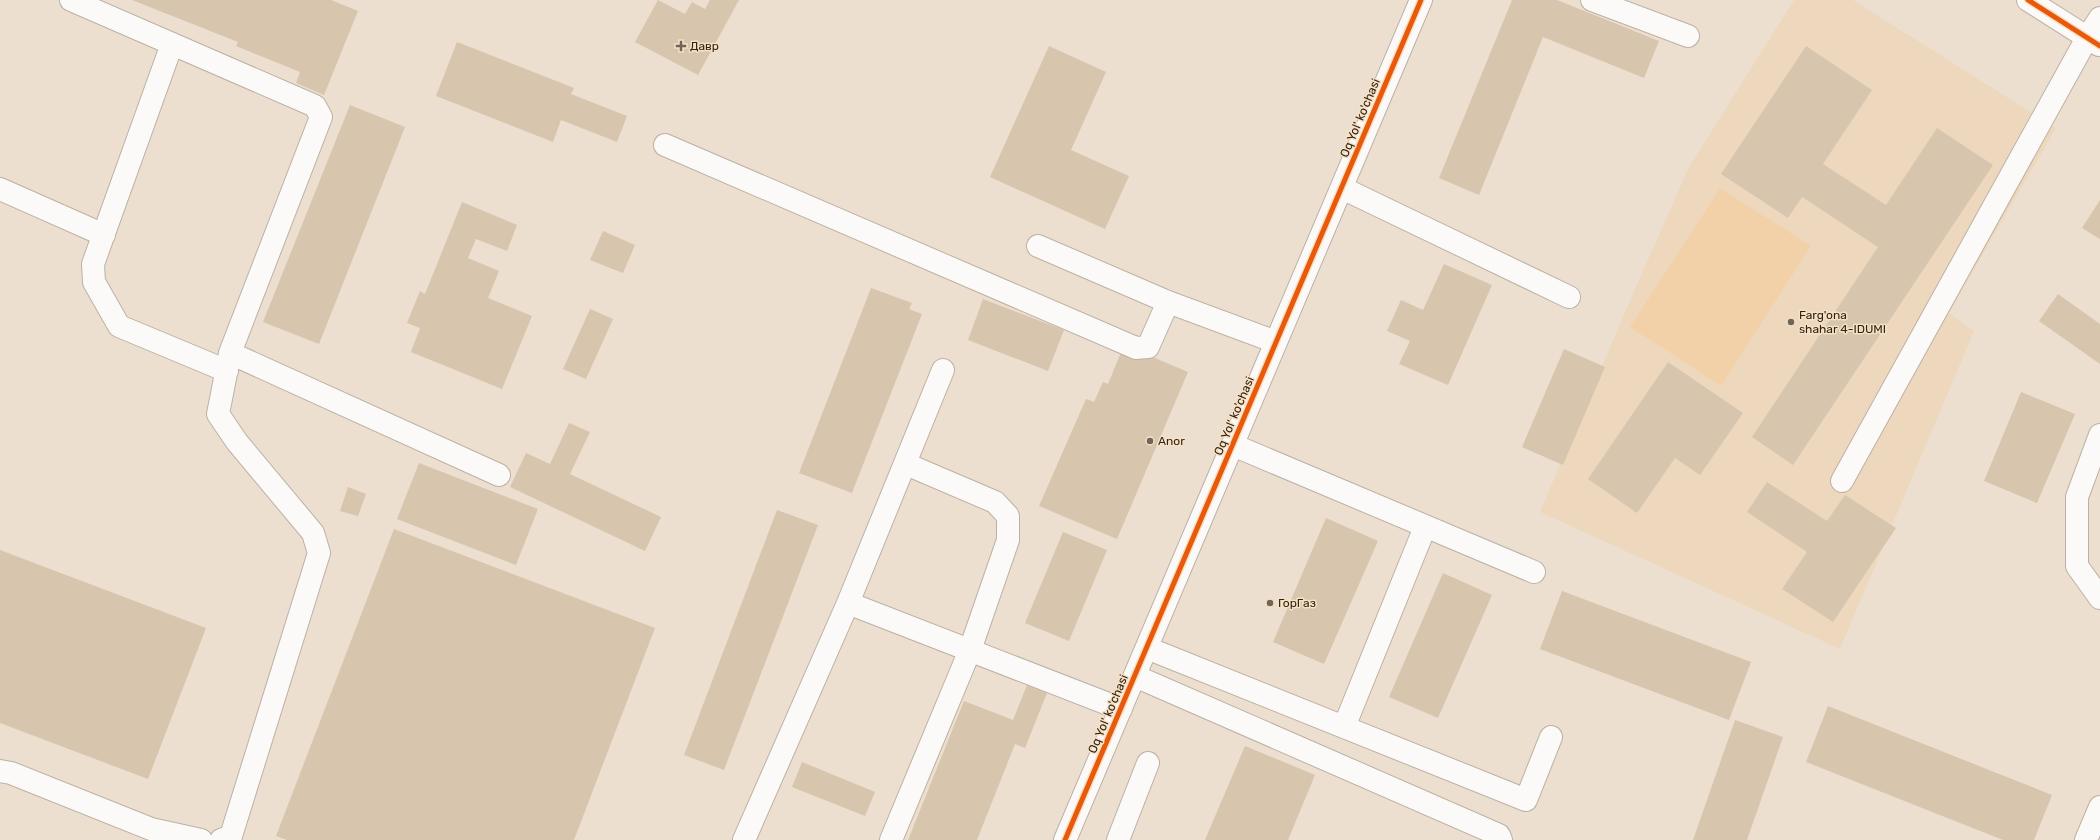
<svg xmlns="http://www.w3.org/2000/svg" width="2100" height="840" viewBox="0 0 2100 840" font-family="Rubik,sans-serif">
<rect width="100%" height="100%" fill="#ecdfcf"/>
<path fill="#eed8bd" d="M1794,0H1853L2056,128L1949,313L1974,331L1840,649L1540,512L1634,291L1689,167Z"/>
<path fill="#f3d1a8" d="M1720,188L1811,246L1721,386L1630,327Z"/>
<path fill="#d7c5ad" d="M132,0H331L358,11L324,95L296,83L300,72L236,46L238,42Z
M658,0L685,14L692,2L705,9L710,0H739L698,75L635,42Z
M1512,0H1557L1659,41L1644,78L1543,37L1479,195L1439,178Z
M457,42L574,88L571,94L627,116L617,142L561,120L553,142L436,96Z
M1049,46L1106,72L1071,150L1129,176L1105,229L990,177Z
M1806,46L1872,90L1823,164L1886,205L1937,128L1993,165L1793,465L1752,437L1878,247L1802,197L1788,218L1721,174Z
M350,105L405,127L319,344L263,322Z
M2100,200V239L2082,228Z
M462,202L517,225L507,251L476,239L468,258L499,271L488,298L532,316L502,389L411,352L420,328L407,323L420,291L425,294Z
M603,231L635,245L623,273L590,260Z
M1444,264L1492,285L1448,385L1399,364L1410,341L1387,331L1401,300L1423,310Z
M871,288L912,303L909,309L922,314L852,493L799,473Z
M2058,294L2100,324V364L2039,321Z
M983,299L1064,330L1048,371L968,340Z
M590,309L613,319L586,379L563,369Z
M1124,345L1188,372L1117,539L1039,506L1086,399L1094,402L1103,382L1108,384Z
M1564,349L1605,367L1563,465L1522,447Z
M1668,362L1743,413L1700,475L1675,458L1637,513L1588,479Z
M2021,392L2075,414L2037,503L1984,481Z
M569,423L590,432L570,474L661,517L645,551L510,487L526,453L550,464Z
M419,463L538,509L516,565L397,519Z
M1767,482L1827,521L1845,495L1896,528L1833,622L1782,589L1807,552L1747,512Z
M348,487L366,494L358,516L340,511Z
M777,510L818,525L724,770L684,755Z
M1326,518L1378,541L1324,664L1273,642Z
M394,529L655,628L574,840H287L276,836Z
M1063,532L1107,550L1069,641L1025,623Z
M0,550L206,628L148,779L0,723Z
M1443,573L1492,595L1438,718L1389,697Z
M1562,591L1751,662L1729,720L1540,649Z
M1027,685L1047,693L1025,748L1015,744L977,840H908L964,701L1013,720Z
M1828,706L2052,795L2034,840H2003L1806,762Z
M1735,720L1783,737L1747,840H1693Z
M1245,746L1315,775L1288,840H1205Z
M802,762L875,792L865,816L792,787Z"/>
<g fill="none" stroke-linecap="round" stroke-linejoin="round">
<defs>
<path id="minor" d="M71,0L315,106L321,117L230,353L218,414L237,442L313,533L319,553L231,836L221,840
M1592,0L1688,36
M2028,0L2099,45
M172,44L93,264L94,282L119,326L227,371
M665,145L1136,348L1148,347L1168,302
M1342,188L1569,297
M0,189L104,235
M1038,246L1168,302L1276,342
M230,353L499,475
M2100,435L2077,497V566L2100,598
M1233,445L1534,572
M1842,481L2087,38L2100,18
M848,603L1121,709
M1147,648L1526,800L1551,737
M1135,676L1499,835L1501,840
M1344,727L1425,527
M0,771L11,773L151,829L201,840
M744,840L848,603L943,370
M891,840L970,650L1008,540V516L995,502L906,464
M1065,840L1421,0
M1118,840L1148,763
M2086,840L2100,807"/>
</defs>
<use href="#minor" stroke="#bcb1a5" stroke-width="24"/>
<use href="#minor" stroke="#fcfaf8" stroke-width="22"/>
<defs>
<path id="cycleway" d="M2028,0L2100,46
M1065,840L1421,0"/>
</defs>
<use href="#cycleway" stroke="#f8e0c3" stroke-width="8"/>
<use href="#cycleway" stroke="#e8590c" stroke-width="5"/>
</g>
<g fill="#6f6558" stroke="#f8e0c3" stroke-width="1.5">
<path d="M679 40h4v4h4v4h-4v4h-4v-4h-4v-4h4z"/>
<circle cx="1791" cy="322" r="4"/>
<circle cx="1150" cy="441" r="4"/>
<circle cx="1270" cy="603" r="4"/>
</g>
<g text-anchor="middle" stroke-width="3" stroke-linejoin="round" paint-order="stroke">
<g font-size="12" fill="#2c2318" stroke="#f8e0c3" text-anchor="start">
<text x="690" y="50">Давр</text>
<text x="1799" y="319">Farg'ona<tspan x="1799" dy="14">shahar 4-IDUMI</tspan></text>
<text x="1158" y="445">Anor</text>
<text x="1278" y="607">ГорГаз</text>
</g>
<g font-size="12" fill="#2c2318" stroke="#f8e0c3">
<text transform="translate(1360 118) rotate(-67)" y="4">Oq Yol' ko'chasi</text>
<text transform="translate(1234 416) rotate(-67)" y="4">Oq Yol' ko'chasi</text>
<text transform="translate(1108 714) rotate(-67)" y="4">Oq Yol' ko'chasi</text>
</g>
</g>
</svg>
